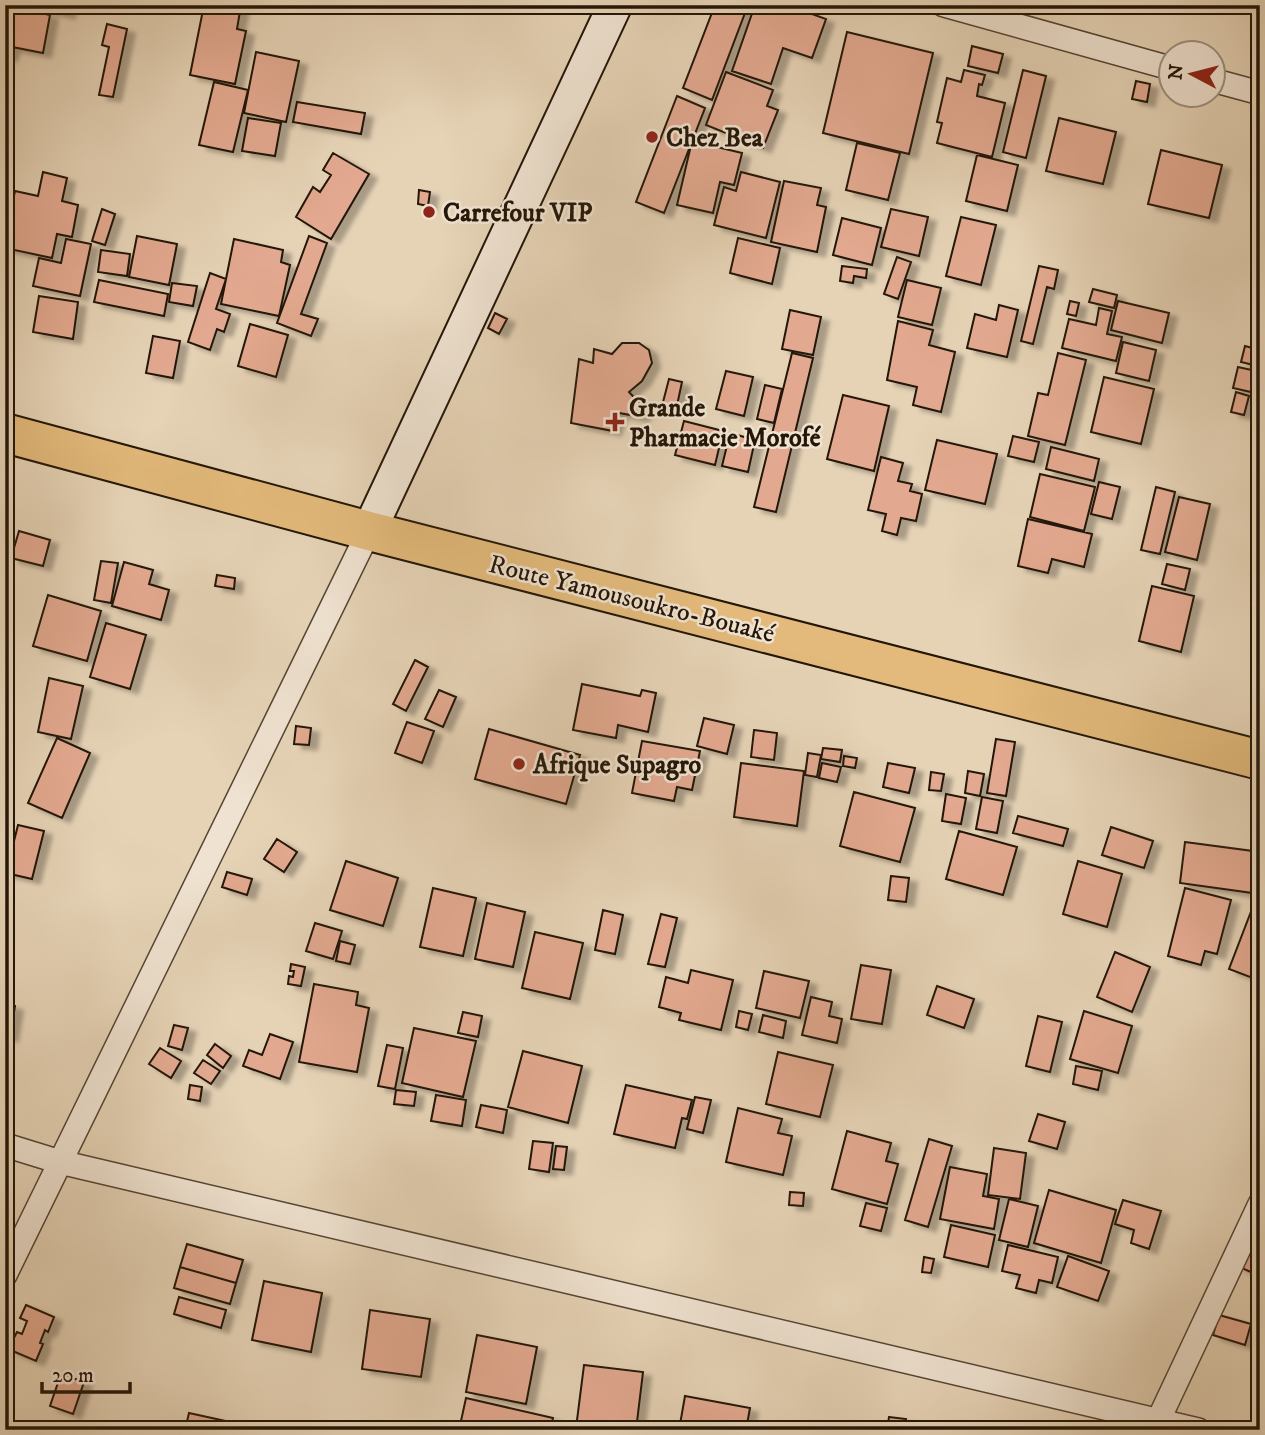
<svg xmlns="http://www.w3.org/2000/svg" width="1265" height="1435" viewBox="0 0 1265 1435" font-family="'IM FELL DW Pica',serif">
<defs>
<filter id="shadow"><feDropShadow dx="8" dy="4.5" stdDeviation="2" flood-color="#0004"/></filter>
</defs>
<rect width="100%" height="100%" fill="#e6d3b6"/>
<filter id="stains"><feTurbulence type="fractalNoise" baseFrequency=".00286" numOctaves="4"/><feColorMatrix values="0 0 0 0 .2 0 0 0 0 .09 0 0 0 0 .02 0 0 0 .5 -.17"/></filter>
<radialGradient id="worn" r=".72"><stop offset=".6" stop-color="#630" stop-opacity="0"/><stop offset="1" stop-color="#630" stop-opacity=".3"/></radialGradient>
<path fill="#e3a990" stroke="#231607" stroke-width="2" filter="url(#shadow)" d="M5,5L50,15L43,53L12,47L9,57L5,56Z
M26,5H69L67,14Z
M204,5H241L237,29L246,31L235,84L190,75Z
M715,5H748L712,100L683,88Z
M755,5H787L826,19L812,58L783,48L771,84L732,71Z
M107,24L127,29L113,97L99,95L109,47L102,45Z
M847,32L933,53L909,154L823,133Z
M972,46L1003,54L998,73L968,66Z
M256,52L299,61L286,122L244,113Z
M964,70L985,75L982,85L979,84L977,96L1005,103L992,157L937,143L942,123L937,122L947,78L961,82Z
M1023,70L1046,76L1026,158L1003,152Z
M726,72L773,90L767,106L778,110L763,148L706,125Z
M1136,81L1150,84L1147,102L1132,99Z
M214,82L248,90L233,152L199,145Z
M677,96L705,108L664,213L636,202Z
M297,102L365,113L361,134L293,122Z
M248,118L281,123L275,156L242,151Z
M1059,118L1116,132L1103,184L1046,171Z
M692,141L742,153L734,185L720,182L713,213L677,205Z
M857,143L900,153L888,200L846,190Z
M1161,150L1222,165L1209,218L1148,204Z
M333,153L369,174L331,239L296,217L313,187L320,192L331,175L323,170Z
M977,155L1018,165L1007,211L966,201Z
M43,172L67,178L62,201L78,205L72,237L57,234L52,258L5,248V238L15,191L38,196Z
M741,172L780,182L766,238L714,225L724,187L736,191Z
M784,181L821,188L817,205L826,207L817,252L771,242Z
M419,190L430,192L428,206L418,204Z
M102,209L115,214L105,245L92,241Z
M891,209L928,217L919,256L881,247Z
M961,217L996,225L981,285L946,276Z
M842,218L881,228L872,265L833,255Z
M137,236L177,244L169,285L129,277Z
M309,236L327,243L301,314L318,319L311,336L277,323Z
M738,238L780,248L772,284L730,273Z
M66,239L91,244L80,296L33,286L39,258L61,263Z
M234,239L283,250L281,262L290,265L279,316L221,304Z
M101,250L130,254L127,276L98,272Z
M897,257L911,262L898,299L884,294Z
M842,266L867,269L866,278L854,276L853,283L840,281Z
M1039,266L1058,270L1054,289L1047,287L1033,344L1021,341Z
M210,273L226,279L216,309L230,314L224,332L217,329L210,350L188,342Z
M99,280L168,294L164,316L94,302Z
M907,280L941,288L932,325L898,317Z
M172,283L197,286L193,306L169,302Z
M1093,289L1117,295L1114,308L1089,302Z
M39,296L78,302L73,339L33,332Z
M1070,301L1079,303L1076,316L1067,314Z
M1118,301L1169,313L1162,343L1111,330Z
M999,305L1018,310L1007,357L967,348L975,314L996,320Z
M1099,308L1112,311L1107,334L1122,337L1116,361L1062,348L1069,319L1096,325Z
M790,310L821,317L813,355L782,349Z
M495,313L507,319L499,334L488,328Z
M898,321L933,330L929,345L955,352L941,412L913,405L917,387L887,380Z
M250,324L288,335L276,377L238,366Z
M153,336L180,341L173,378L146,373Z
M1123,342L1156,350L1149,381L1116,373Z
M622,343H639L649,350L652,363L642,381L629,392L644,408L641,417L619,413L613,431L571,423L579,359L593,363L594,349L612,354Z
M1245,346L1260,350L1258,366L1241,362Z
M792,353L813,358L776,512L754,507Z
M1058,353L1086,360L1065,445L1028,436L1038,393L1048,395Z
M1238,367L1256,371L1251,392L1233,388Z
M726,371L753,377L744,416L716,409Z
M1104,377L1154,389L1141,444L1091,432Z
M669,379L682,382L676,410L662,406Z
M765,385L782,389L774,423L757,419Z
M1236,392L1249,396L1244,415L1231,412Z
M843,395L889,406L874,471L827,459Z
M684,421L723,431L715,465L675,455Z
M730,433L755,440L748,472L722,466Z
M1013,436L1039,442L1034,462L1008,456Z
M937,440L997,454L985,504L925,490Z
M1051,447L1099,459L1094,481L1046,469Z
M881,457L903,463L898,481L912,484L910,491L922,494L916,521L901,518L897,535L882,531L886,514L868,510Z
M1040,474L1095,487L1084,531L1030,517Z
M1099,482L1120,487L1112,519L1091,514Z
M1156,487L1175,492L1160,554L1141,550Z
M1179,497L1210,504L1197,560L1165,552Z
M1028,519L1092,534L1084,567L1052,559L1048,573L1018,566Z
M19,531L50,540L43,566L11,558Z
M1260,539V575L1251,573Z
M101,561L118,563L111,603L94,600Z
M124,562L153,570L149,584L169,590L161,620L112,606Z
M1167,564L1190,569L1185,590L1162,584Z
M217,575L235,578L234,589L215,586Z
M1258,578H1260V610L1251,607Z
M1152,586L1194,596L1181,652L1139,641Z
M48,595L101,611L87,661L33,646Z
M106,623L146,635L130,689L90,677Z
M415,660L428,667L406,711L393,704Z
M49,678L83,686L71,739L38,732Z
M582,684L640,696L642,690L656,693L648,732L618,725L616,738L573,730Z
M439,690L456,697L443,727L425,719Z
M704,718L734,725L727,754L697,746Z
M407,722L434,731L422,763L395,753Z
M296,726L311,728L309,745L294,744Z
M489,729L580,755L566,804L475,779Z
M754,730L777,733L774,760L751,757Z
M57,738L90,753L62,818L28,803Z
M996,739L1015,742L1006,796L987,793Z
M642,741L700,751L692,790L677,787L674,801L632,793Z
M823,748L842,750L840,762L821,759Z
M808,753L821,755L817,777L805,775Z
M844,756L857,758L855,768L843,766Z
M741,763L804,771L797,826L734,817Z
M822,763L841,767L837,782L819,778Z
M888,763L915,768L909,793L883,787Z
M968,771L984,774L980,796L965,793Z
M931,772L944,774L941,791L929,790Z
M854,792L915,808L900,862L840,846Z
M946,794L966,798L961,824L942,821Z
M982,797L1003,801L997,833L976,829Z
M1018,816L1068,829L1063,846L1013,833Z
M18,825L44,831L32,879L6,873Z
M1111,827L1153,841L1144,868L1102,855Z
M959,831L1017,847L1003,895L946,879Z
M277,839L297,852L284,872L264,859Z
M1185,842L1260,852V894L1180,883Z
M346,861L398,878L383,926L330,910Z
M1078,861L1122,874L1107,927L1063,914Z
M227,872L252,879L247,895L222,887Z
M891,876L909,878L906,902L888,900Z
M433,888L476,898L463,956L420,947Z
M1185,888L1231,900L1217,954L1205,951L1201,965L1168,956Z
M487,903L525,912L513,967L475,959Z
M1252,909L1260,912V974L1258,980L1229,969Z
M603,910L623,915L615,954L595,950Z
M661,914L677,918L665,967L648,964Z
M315,923L342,931L333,959L306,951Z
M535,932L583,943L570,999L522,988Z
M340,941L355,945L350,964L336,961Z
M1115,952L1150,967L1132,1012L1097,997Z
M291,964L305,967L301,986L288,984L289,976L293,977L294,971H290Z
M861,965L891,970L882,1024L851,1019Z
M691,970L733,980L721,1030L679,1020L681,1013L659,1007L666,977L688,983Z
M764,971L809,981L800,1018L756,1008Z
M314,984L358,992L356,1005L369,1008L357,1072L299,1062Z
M937,986L974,999L964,1028L927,1015Z
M811,997L832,1002L829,1016L842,1019L837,1043L802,1035Z
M5,1004L15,1006L10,1037L5,1036Z
M739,1011L752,1014L748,1030L736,1027Z
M1084,1011L1132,1026L1118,1073L1070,1059Z
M463,1012L482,1016L478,1037L458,1033Z
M763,1015L786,1021L783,1038L759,1032Z
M1038,1016L1062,1022L1050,1072L1026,1066Z
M174,1025L188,1028L182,1050L168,1046Z
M414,1028L476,1041L463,1097L402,1083Z
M270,1034L293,1042L280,1079L243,1066L249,1050L262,1055Z
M215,1044L231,1056L223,1068L207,1055Z
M387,1045L403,1048L395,1089L378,1086Z
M160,1048L181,1061L171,1078L149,1064Z
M523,1051L582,1066L568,1123L508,1107Z
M778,1052L833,1065L820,1117L766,1104Z
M203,1060L220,1071L211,1084L194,1073Z
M1076,1066L1102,1071L1098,1090L1073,1084Z
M190,1085L202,1087L200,1101L188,1099Z
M626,1085L692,1100L687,1119L682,1118L675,1148L614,1134Z
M396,1090L416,1092L414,1106L394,1104Z
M436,1095L466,1100L462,1126L431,1121Z
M695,1097L711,1100L703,1133L687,1129Z
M481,1105L507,1110L503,1133L476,1127Z
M738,1108L782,1119L778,1133L792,1136L783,1175L726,1162Z
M1038,1114L1065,1122L1057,1149L1029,1141Z
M847,1131L891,1143L886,1161L898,1164L887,1204L832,1189Z
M929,1139L952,1146L928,1227L905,1220Z
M533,1141L553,1143L549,1172L529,1169Z
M556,1146L567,1147L564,1170L553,1169Z
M994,1148L1026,1153L1020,1199L988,1195Z
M950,1167L987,1174L983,1196L999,1199L994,1229L940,1219Z
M1049,1190L1116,1210L1101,1263L1034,1243Z
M790,1192L804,1193L803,1206L789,1205Z
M1009,1199L1038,1206L1028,1247L999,1240Z
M1123,1200L1161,1211L1149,1249L1131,1243L1134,1230L1115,1224Z
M866,1203L887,1208L881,1231L860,1226Z
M951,1225L995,1235L988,1267L944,1257Z
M1249,1236L1260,1241V1258L1253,1273L1237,1266Z
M187,1244L243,1260L236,1283L180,1267Z
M1008,1245L1058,1257L1052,1283L1039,1280L1036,1293L1016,1288L1020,1275L1002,1271Z
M1068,1256L1109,1271L1098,1301L1057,1287Z
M924,1257L934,1259L931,1273L922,1272Z
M180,1267L236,1283L230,1304L174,1288Z
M264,1281L322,1293L311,1352L252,1340Z
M179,1297L226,1310L221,1328L174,1314Z
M26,1305L54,1317L48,1332L45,1330L40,1343L43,1344L36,1361L8,1349L17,1332L22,1334L27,1321L20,1318Z
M370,1310L430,1319L421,1377L362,1369Z
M1219,1315L1251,1324L1245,1345L1213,1335Z
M477,1335L537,1347L526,1404L466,1392Z
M584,1365L643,1372L636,1430H591L576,1428Z
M61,1374L84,1382L73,1414L50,1406Z
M685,1396L750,1408L746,1430H679Z
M466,1398L553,1418L550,1430H459Z
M189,1413L253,1427L252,1430H185Z
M889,1417L906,1419L904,1430H887Z
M5,1422L18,1424L17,1430H5Z"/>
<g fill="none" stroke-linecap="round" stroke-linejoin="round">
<defs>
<path id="street" d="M944,5L1170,68
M1212,80L1260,93
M5,1145L60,1162L1198,1430
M5,1275L369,531
M1151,1430L1158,1421L1260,1204"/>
<path id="secondary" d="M369,531L615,5"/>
<path id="highway" d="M5,433L369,531L1260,760"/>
</defs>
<use href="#street" stroke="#544533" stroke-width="26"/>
<use href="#secondary" stroke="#231607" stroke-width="37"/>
<use href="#highway" stroke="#231607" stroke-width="42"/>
<use href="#street" stroke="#efe2d0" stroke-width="23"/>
<use href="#secondary" stroke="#efe2d0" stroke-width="33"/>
<use href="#highway" stroke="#e3ba7b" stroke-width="38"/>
</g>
<g fill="#8f2418" stroke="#efe2d0" stroke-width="2.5">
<circle cx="652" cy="137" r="7"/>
<circle cx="429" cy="212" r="7"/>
<path d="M611.5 411.5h7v7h7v7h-7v7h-7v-7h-7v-7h7z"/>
<circle cx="519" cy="764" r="7"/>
</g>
<g text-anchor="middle" stroke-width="5" stroke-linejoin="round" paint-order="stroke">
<g font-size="26" font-weight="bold" fill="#231607" stroke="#efe2d0" text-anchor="start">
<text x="666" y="146">Chez Bea</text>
<text x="443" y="221">Carrefour VIP</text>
<text x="629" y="416">Grande<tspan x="629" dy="30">Pharmacie Morofé</tspan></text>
<text x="533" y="773">Afrique Supagro</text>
</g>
<g font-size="26" fill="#231607" stroke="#efe2d0">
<text transform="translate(632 598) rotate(14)" y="9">Route Yamousoukro-Bouaké</text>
</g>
</g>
<rect width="1265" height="1435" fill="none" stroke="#e6d3b6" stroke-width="28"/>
<rect x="7" y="7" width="1251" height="1421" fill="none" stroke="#231607" stroke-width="3.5"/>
<rect x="14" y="14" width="1237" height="1407" fill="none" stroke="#231607" stroke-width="2"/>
<g transform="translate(1192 74) rotate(277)"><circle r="33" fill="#efe2d0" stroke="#9d9080" stroke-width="2"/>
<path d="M0-5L12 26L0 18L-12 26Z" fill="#8f2418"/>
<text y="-10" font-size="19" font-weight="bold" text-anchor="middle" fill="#231607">N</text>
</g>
<path d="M42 1382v10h88v-10" fill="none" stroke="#231607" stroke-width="3.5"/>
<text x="52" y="1382" font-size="21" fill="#231607" stroke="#efe2d0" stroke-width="5" paint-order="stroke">20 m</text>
<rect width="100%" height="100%" filter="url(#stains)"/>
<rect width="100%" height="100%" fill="url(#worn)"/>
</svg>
